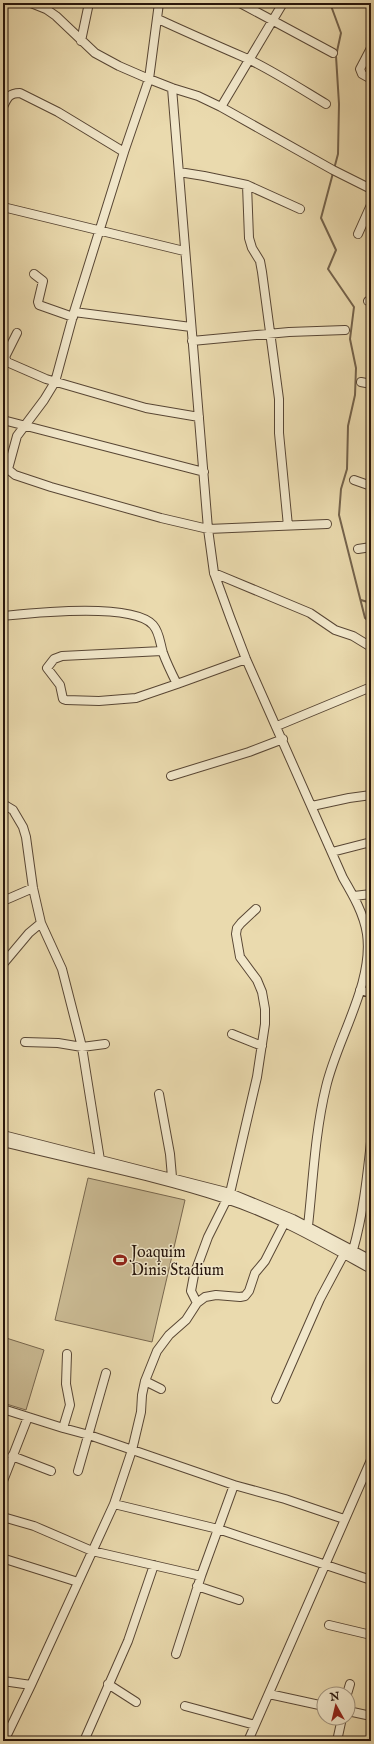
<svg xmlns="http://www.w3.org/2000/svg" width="374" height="1744" viewBox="0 0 374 1744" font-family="'IM FELL English',serif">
<rect width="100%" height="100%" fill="#eadaae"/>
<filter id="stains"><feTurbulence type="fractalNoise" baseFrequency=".005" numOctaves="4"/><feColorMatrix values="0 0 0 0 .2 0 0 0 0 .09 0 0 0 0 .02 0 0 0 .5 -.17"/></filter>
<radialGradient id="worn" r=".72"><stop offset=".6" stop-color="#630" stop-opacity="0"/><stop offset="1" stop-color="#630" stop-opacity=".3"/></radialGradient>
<path fill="#c9b992" stroke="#78674e" d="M88,1178L185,1200L152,1342L55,1320Z
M3,1337L44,1350L26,1410L3,1403Z"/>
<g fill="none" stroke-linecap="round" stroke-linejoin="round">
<path stroke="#74634c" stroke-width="2" d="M330,3L341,33L336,56L339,104L338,154L334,169
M333,173L321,218L336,250L328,269L354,307L350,339L356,368L355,395L348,426L347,469L341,489L339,515L365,618L371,623
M361,600L371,603"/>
<defs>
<path id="minor" d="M31,3L46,9L56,16L95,53L119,66L149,79L172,88L198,96L221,107L333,170L371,189
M240,3L333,53
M158,19C188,33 218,46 248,59C275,72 301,89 326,104
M81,41L89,3
M371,48L360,69L362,74L371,79
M172,88L208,529L214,573L230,617L246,659L343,878C353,895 364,914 367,934C374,983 337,1039 326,1087C315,1132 313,1181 308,1226
M3,107C7,98 9,93 20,93L58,112L124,152
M221,107L283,3
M179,172L204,176L247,185L300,209
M247,185L249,238L252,248L260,261L262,272L279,399V433L288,526
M3,207L184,251
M358,234L371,205
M34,274L43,281L38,302L39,305L73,317
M368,301L371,302
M74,312L191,327
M17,333L5,357L7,362L46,379L146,408L199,417
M192,341L289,332L345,330
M361,382L371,384
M3,420L204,472
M4,466L15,475L51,487L161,518L208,529L327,524
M8,469L17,436L44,400L55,382L74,312L124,152L149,79L159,3
M354,480L371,486
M358,549L371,547
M214,573L310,613L335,630L353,636L371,647
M3,616C33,613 132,602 153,625C160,633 160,644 163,653C167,664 172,674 177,684L246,659
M162,651L62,656L54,659L47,668L60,685L63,699L66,700L99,701L136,698L177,684
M277,726L371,687
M171,776L249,752L283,739
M3,804L13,810L23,827L26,837L33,888L41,923L62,969L82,1047L100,1160
M312,806L349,798L371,795
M332,852L371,842
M354,896L371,894
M3,901L33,888
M3,964L29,933L41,923
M360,990L371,993
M232,1034L262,1046
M25,1042L58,1043L82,1047L105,1044
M159,1094L170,1154L172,1177
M3,1135L230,1193L293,1219L371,1260
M3,1142C77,1161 154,1175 226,1199C278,1216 324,1243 371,1269
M230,1193L257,1077L265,1024V1009L262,992L257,980L240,957L236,934L237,928L241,923L256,909
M353,1250C363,1215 367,1179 371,1142
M197,1303L191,1291L194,1275L208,1237L227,1199
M145,1381L161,1389
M276,1399L320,1299L344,1254
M3,1409L63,1428L89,1435L234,1485L285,1499L344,1519
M63,1428L70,1405L66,1384L67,1354
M12,1456L51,1471
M78,1471L106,1373
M3,1481L28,1417
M114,1504L218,1529L371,1580
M3,1517L34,1526L92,1551L201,1576
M5,1559L78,1582
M197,1586L239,1600
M329,1625L371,1635
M176,1654L201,1576L234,1485
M3,1681L31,1685
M108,1684L136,1702
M269,1694L324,1706
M347,1694L350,1684
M185,1706L255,1725
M348,1711L371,1716
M4,1741L31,1685L114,1504L132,1450L141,1412L142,1395L145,1381L157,1351L169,1335L186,1320L197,1303L205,1297L216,1295L240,1297L245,1296L249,1291L255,1273L265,1261L285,1222
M84,1741L128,1641L154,1565
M248,1741L371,1460
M337,1741L342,1718"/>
</defs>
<use href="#minor" stroke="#584634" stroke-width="10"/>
<use href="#minor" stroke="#f1e7ca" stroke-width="8"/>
</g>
<defs>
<symbol id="stadium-bare" viewBox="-9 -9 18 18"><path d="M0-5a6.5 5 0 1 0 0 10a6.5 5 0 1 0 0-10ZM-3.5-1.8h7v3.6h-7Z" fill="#8f2418" stroke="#f1e7ca" stroke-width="2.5" paint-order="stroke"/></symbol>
</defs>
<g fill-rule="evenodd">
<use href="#stadium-bare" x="110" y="1250" width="20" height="20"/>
</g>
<g text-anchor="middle" stroke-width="3" stroke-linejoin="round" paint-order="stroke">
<g font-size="16" fill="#27150b" stroke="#f1e7ca" text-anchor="start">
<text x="131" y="1257">Joaquim<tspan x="131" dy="18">Dinis Stadium</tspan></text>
</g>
</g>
<rect width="374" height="1744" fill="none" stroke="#eadaae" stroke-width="16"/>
<rect x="4" y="4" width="366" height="1736" fill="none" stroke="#27150b" stroke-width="2"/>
<rect x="8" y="8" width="358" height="1728" fill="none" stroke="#27150b"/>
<g transform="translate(336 1706) rotate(352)"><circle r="19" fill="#f1e7ca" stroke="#a0937e"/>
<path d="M0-3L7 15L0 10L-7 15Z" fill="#8f2418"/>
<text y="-6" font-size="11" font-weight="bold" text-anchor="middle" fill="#27150b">N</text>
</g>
<rect width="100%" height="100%" filter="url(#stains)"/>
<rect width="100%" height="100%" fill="url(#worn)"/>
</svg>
